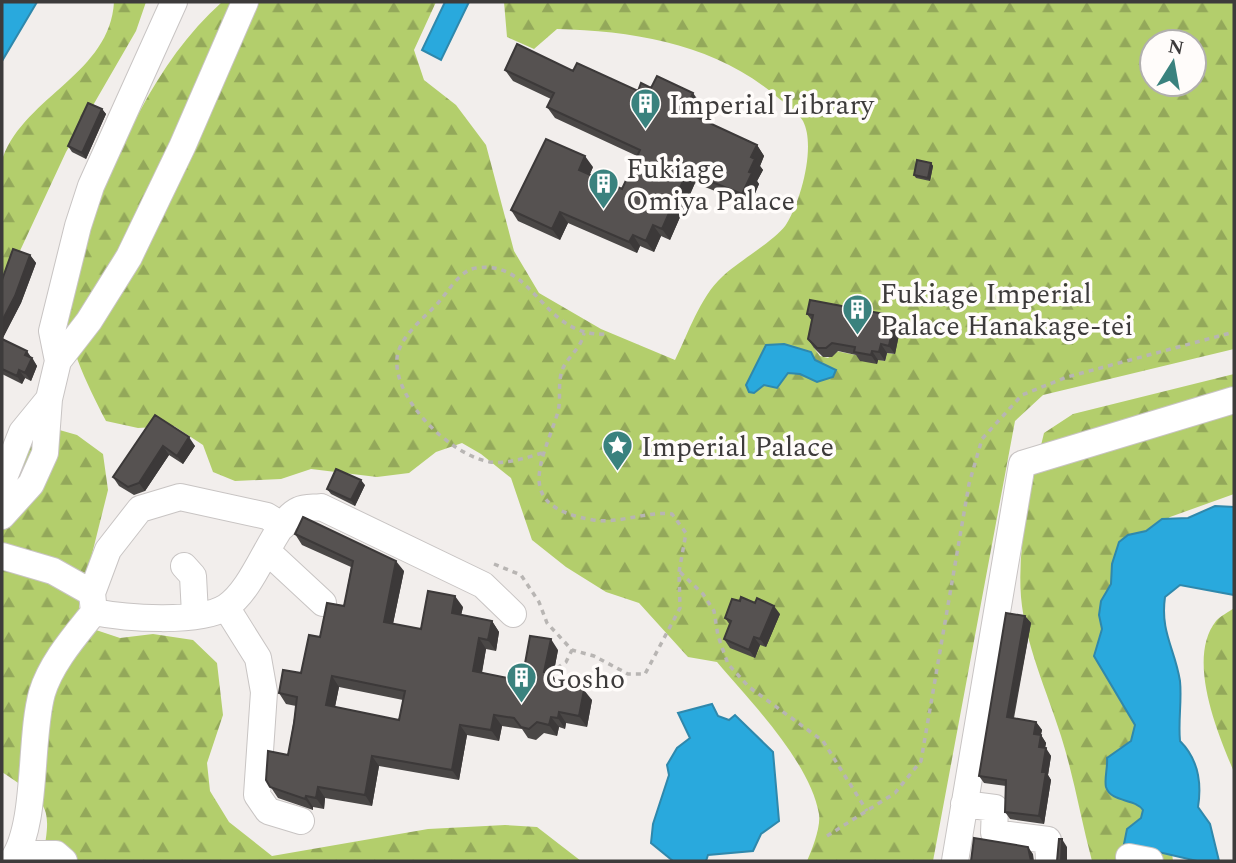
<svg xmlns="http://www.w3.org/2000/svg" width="1236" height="863" viewBox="0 0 1236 863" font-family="Spectral,serif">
<defs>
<pattern id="forest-firs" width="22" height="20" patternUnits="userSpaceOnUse" patternTransform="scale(1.75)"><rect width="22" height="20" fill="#b3ce6c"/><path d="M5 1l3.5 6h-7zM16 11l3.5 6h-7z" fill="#93a85a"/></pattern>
</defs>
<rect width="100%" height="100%" fill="#f2eeec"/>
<path fill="url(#forest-firs)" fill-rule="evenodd" d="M114,2H146L136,31L66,152L12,268L2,276C2,254 0,172 3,157C26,96 110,73 114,2Z
M222,2H436L414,50L424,80L456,105L486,145L514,251L539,293L601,329L675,360C688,334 700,297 722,277C737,262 778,239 787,223C801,200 816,146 803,121C798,112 784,103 776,96C715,44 635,31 557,29L534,49L507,37L504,2H1234V349L1043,395L1015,421L933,861H807C812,850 821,827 819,814C810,762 750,701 717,662L688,657L639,603L606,592L566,567L532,540L511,478L481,454L462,443L436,452L409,473L377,477L311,469L281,479L235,481L213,472L203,445L174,426L138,428L106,421C85,380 63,337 65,290C66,273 79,251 86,235C118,151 154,63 222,2ZM1152,42H1194V84H1152ZM900,325L894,354L887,353L885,361L836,351L828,358L820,356L814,348Z
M1234,374V494L1170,517L1132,542L1173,861H1092C1081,820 1074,777 1061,736C1047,691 1025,644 1021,597C1017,542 1031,486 1044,433L1073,414Z
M42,425L77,435L103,454L108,490L79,606L81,625L120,638L153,634L193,640L217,663L223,715L207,763L210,791L229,822L272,856L428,829L505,825L537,827L581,861H42C53,804 49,804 2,772V476Z
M1234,608V772C1218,734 1186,659 1216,621C1220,616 1229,612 1234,608Z"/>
<path fill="#29a9dd" stroke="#2f88ac" stroke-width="2" d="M2,2H37L2,61Z
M445,2H469L441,60L422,50Z
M784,344L811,352L815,360L836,370L833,377L817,382L800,374L788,373L777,388L764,385L754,393L749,392L746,385L766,345Z
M1215,506L1234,507V595L1180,585L1165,597C1160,632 1175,649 1180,681C1182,701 1178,721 1180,741C1198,759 1202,782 1198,807L1210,824L1219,861H1197L1124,844L1127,829L1141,818L1143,810C1135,798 1111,803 1106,787C1104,779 1108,767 1107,758L1131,741L1135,725L1094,656L1102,629L1099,615L1101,601L1111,584L1112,564L1119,542L1128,535L1146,531L1162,519L1188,518Z
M712,704L718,716L729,720L735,715L773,752L779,821L761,834L753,851L708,855L706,861H673L651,843L653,824L669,775L667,765L677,748L690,738L678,713Z"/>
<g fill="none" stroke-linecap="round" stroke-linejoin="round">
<defs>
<path id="minor" d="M58,361L52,331L78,226L91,186L174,2
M2,483L22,432L49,399
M2,516L31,484L45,453L49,399L58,361L89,321L129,257L182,147L245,2
M283,526L267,516L180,497L140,509L108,550L92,593L94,612C124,618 199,624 226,607C257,587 273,521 299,510C305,507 314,508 321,507L483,585L513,614
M268,552L323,603
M2,556L53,571L92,593
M184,566L193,576L195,614
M226,607L258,658L264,692L257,795L268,811L301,821
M964,804L995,808L994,833L1048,840L1049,861
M18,854H56L64,861
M1129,857L1150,861
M12,861C38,825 29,739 42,693C51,663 75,636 94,612
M955,861L1022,464L1234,400"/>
</defs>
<use href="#minor" stroke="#c8c4c3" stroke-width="28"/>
<path stroke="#b8b5b3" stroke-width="3.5" stroke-dasharray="5 5" stroke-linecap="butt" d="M542,453C526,458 507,464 490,462C450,455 393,399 397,358C399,337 424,318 438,303C448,292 460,270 476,268C536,259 541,338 607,334
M494,564L521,575L539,602L547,623L572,650L594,656L628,674H645L680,608L679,572L686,533L672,514C645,511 620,524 593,520C513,506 541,465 558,412C561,399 558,387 561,374C564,359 581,350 584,333
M680,572L703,594L714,611L718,636L728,664L749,687L823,741L867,811
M557,668L566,662L572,650
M827,836L895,793L921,761L969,484L982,439L1022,395L1067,377L1234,332"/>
<use href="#minor" stroke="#fff" stroke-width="26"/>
</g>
<path fill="#4a4746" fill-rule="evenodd" d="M505,70L573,71L638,91L651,88L701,104L698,111L703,118L702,120L757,145L764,156L760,166L763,170L757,181L759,184L750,205L695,183L670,240L661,236L654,252L640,246L637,253L568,223L560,240L518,221L511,210L593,167L590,174L622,189L637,156L555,118L547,107L551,99L513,81Z
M102,109L106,114L86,159L72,152L68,146Z
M931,163L933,166L930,181L916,178L914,175Z
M30,255L36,263L21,303L2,339L33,359L37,366L31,381L25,378L22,384L2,374V280Z
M807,314L895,316L901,325L895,354L887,353L885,361L878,360L877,364L860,361L856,355L838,351L832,357H823L814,348L808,339L812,321Z
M155,415L195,446L183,464L169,455L145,491L134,495L119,486L113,477Z
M365,485L355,506L331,494L327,489Z
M295,534L404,571L393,624L421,629L463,607L461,615L492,621L499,632L496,651L486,649L482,673L518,680L524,669L558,650L553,676L559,685L592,700L587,727L566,723L565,729L559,727L557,736L544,733L536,740L528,738L522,729L502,726L499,741L467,735L459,780L379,766L372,806L325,798L324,809L313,807V810L278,798L266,780L288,755L296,706L286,704L279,693L301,673L320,637L344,606L351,567L302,545ZM339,687L403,700L399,720L335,707Z
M780,614L766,647L760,645L755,658L730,648L724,639L730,625L725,618Z
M1025,616L1031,623L1014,718L1036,722L1042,730L1041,735L1046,743L1045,748L1051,756L1048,775L1051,780L1044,824L1010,819L1005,812L1006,786L984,783L979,776Z"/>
<path fill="#3c3939" d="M693,93L701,104L698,111L703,118L700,126L692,115L688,104Z
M102,109L106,114L86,159L82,153Z
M757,145L764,156L760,166L763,170L757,181L759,184L750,205L742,194L749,172L751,157Z
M585,156L593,167L587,181L579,170Z
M931,163L933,166L930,181L928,178Z
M687,172L695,183L670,240L662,229Z
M560,212L568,223L560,240L552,229Z
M653,225L661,236L654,252L646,241Z
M633,235L640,246L637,253L629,242Z
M30,255L36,263L21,303L2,340V321Z
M895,316L901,325L895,354L889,346Z
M881,344L887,353L885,361L879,352Z
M27,351L37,366L31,381L25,373V355Z
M872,351L878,360L877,364L871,355Z
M19,370L25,378L22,384L17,376Z
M189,437L195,446L183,464L177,456Z
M163,446L169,455L145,491L139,483Z
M361,480L365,485L355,506L351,500Z
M396,561L404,571L391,633L384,622Z
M455,596L463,607L459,624L452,613Z
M774,606L780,614L766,647L760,639Z
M1025,616L1031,623L1012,724L1007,717Z
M492,621L499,632L496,651L488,640Z
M754,637L760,645L755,658L749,650Z
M479,638L486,649L480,682L473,671Z
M551,639L558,650L553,676L559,684L557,694L544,672Z
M332,676L339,687L333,716L326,705Z
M584,690L592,700L587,727L579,716Z
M559,712L566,723L565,729L558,718Z
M494,715L502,726L499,741L491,730Z
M551,717L559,727L557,736L549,725Z
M1036,722L1042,730L1039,741L1034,734Z
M460,725L467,735L459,780L452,770Z
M1041,735L1046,743L1044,754L1039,747Z
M1046,748L1051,756L1048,775L1051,780L1044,824L1039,816L1042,772Z
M372,756L379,766L372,806L365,795Z
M318,787L325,798L324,809L316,798Z
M306,796L313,807V810L305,799Z
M1062,839L1067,847V861H1061Z
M1028,847L1033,854L1034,861H1031Z"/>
<path fill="#565251" stroke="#3c3939" stroke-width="2" fill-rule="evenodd" d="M517,44L573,71L577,63L638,91L641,83L651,88L657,76L693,93L688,104L695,107L692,115L757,145L751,157L755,159L749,172L752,173L742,194L687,172L662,229L653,225L646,241L633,235L629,242L560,212L552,229L511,210L546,139L585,156L579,170L622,189L640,150L547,107L554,93L505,70Z
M88,103L102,109L82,153L68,146Z
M917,160L931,163L928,178L914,175Z
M13,249L30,255L15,296L2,321V280Z
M810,300L895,316L889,346L881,344L879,352L872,351L871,355L854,352L855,347L832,343L826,348H817L808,339L813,315L807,314Z
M2,339L27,351L25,355L32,358L25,373L19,370L17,376L2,369Z
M155,415L189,437L177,456L163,446L139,483L128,487L113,477Z
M336,469L361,480L351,500L327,489Z
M303,517L396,561L384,622L421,629L428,591L455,596L452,613L492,621L488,640L479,638L473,671L518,680L520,669H524L530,636L551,639L544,672L552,674L550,683L584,690L579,716L559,712L558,718L551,717L549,725L537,722L529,729L521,727L514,718L494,715L491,730L460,725L452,770L372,756L365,795L318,787L316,798L306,796L305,799L270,787L266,780L268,751L288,755L294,723L297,697L279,693L283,670L301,673L309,635L320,637L327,603L344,606L353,561L295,534ZM332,676L405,691L399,720L326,705Z
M741,597L755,603L757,598L774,606L760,639L754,637L749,650L724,639L731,621L725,618L732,599L740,601Z
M1006,613L1025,616L1007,717L1036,722L1034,734L1041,735L1039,747L1046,748L1042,772H1046L1039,816L1005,812L1006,780L979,776Z
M974,838L1028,847L1031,861H971Z
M1059,839H1062L1061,861H1057Z"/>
<defs>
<symbol id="building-pin" viewBox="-11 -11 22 30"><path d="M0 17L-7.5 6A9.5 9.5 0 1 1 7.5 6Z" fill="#3a827e" stroke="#fffcfa"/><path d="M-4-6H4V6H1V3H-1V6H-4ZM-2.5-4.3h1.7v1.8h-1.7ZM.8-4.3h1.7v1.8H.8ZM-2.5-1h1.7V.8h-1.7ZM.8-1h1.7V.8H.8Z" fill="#fff"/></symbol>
<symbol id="sight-pin" viewBox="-11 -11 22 30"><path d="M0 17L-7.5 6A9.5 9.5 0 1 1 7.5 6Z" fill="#3a827e" stroke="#fffcfa"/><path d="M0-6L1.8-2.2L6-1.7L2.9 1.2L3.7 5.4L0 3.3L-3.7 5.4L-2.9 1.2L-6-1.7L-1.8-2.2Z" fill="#fff"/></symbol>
</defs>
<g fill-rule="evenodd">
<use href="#building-pin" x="628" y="86" width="35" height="47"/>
<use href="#building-pin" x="586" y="166" width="35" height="47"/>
<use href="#building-pin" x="840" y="292" width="35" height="47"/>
<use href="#sight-pin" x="600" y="428" width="35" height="47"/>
<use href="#building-pin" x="504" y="660" width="35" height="47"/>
</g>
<g text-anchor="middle" stroke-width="7" stroke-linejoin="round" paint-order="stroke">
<g font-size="28" fill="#3d3b3b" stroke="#fffcfa" text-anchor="start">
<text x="669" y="114">Imperial Library</text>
<text x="626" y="178">Fukiage<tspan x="626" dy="32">Omiya Palace</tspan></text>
<text x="880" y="303">Fukiage Imperial<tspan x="880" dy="32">Palace Hanakage-tei</tspan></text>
<text x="641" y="456">Imperial Palace</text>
<text x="545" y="688">Gosho</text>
</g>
</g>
<rect width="1236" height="863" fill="none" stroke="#3d3b3b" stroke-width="7"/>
<g transform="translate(1173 63) rotate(11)"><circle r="33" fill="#fffcfa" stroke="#b1afae" stroke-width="2"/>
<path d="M0-5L12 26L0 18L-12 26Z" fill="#3a827e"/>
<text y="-10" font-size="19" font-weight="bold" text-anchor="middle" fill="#3d3b3b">N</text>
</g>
</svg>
